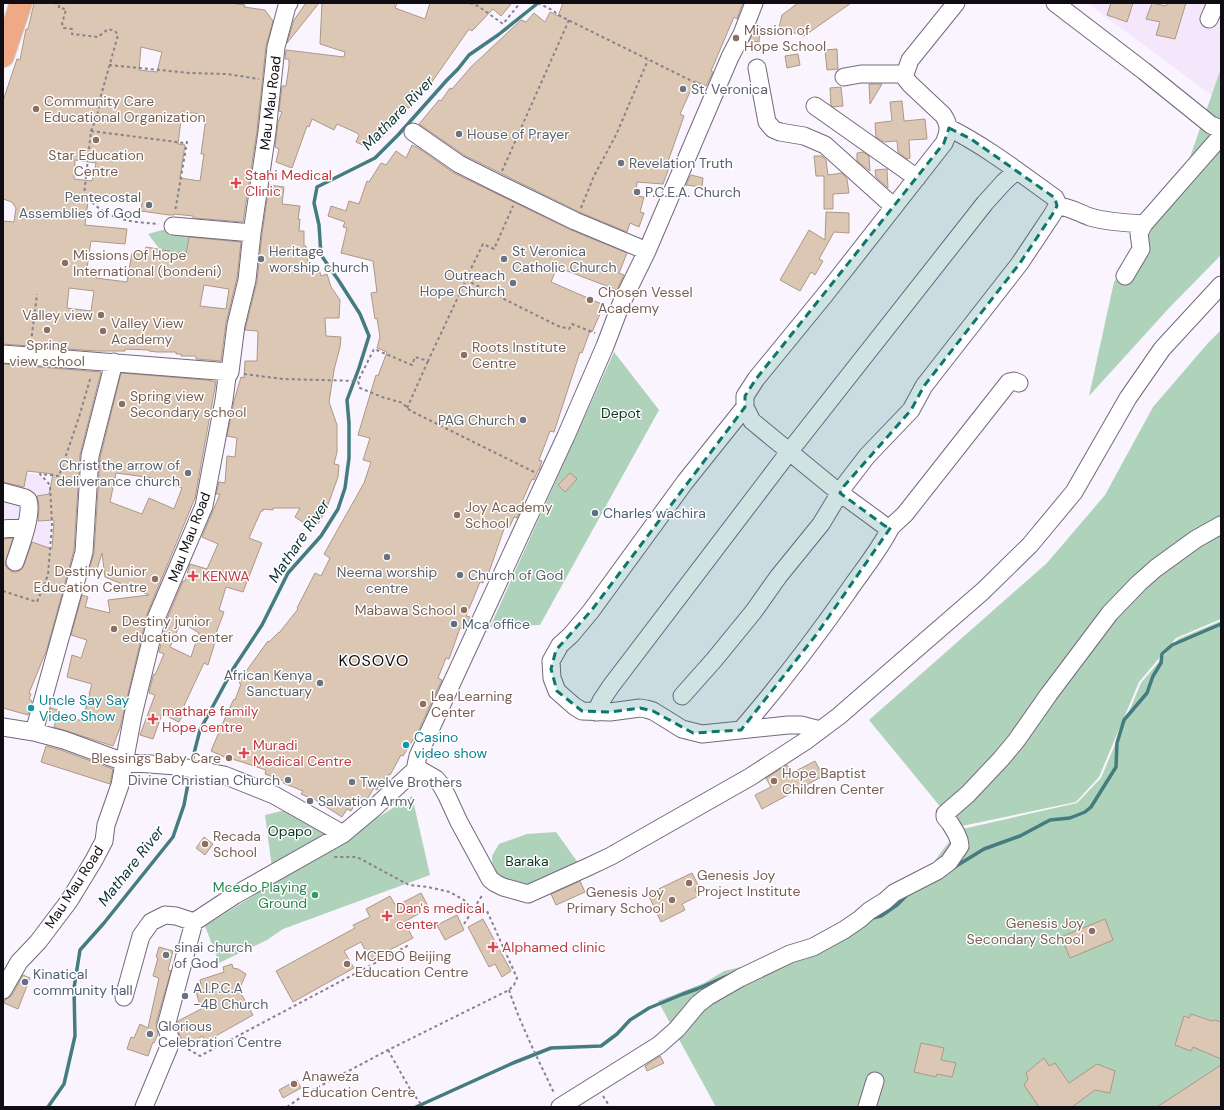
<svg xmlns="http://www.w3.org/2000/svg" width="1224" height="1110" viewBox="0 0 1224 1110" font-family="'DM Sans',sans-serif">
<rect width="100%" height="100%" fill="#f9f4fe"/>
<path fill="#f4e7fb" d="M1088,3H1221V102L1099,12Z
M3,470L40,475L49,486L51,524L47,574L3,589Z"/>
<path fill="#afd2ba" d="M1221,68V255L1170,307L1089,396L1114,282L1180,186Z
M166,229L191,231L187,253L161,251L148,234Z
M1221,330V619L1176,638L1139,682L1099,777L1076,802L957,827L869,720L1047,563L1105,495L1153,407L1208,343Z
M614,352L659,410L540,625L490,627Z
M1221,621V1107H716L658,1001L704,983L724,971L796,954L832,934L933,863L958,830L1077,803L1101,778L1141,683L1178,639Z
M412,796L430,875L283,929L267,940L219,963L205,926Z
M294,808L330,833L272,868L265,815Z
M556,832L579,864L527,889L493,877L492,856L499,844L527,834Z"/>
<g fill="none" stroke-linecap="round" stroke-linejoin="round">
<path stroke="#457c80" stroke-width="3.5" d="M191,765L200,730L233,669L262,625L288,573L321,536L338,509L345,488L349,458V423L347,400L359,368L369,336L360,314L339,281L321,255L319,225L314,203L317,187L375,158L398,135L447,80L458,69L469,55L498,35L538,3
M953,868L984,849L1020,836L1050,820L1070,818L1085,812L1091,807L1116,767L1117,743L1124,720L1147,693L1153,676L1161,663L1162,654L1172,645L1221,624
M872,918L881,916L897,905L909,893
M48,1107L64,1084L75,1036L74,988L80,950L104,923L173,837L184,805L190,773
M416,1107L513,1063L551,1048L601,1046L617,1034L630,1020L649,1008L683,994L697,989L727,976"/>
</g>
<path fill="#dbc7b3" stroke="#ac9885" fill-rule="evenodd" d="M34,3H230L245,5L244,7L265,10L273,21L266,46L257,131L243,222L193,218V216L174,214V215H169L141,211L142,202L116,197H109V198L89,194L85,225L127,229L125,244L91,241L87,268L97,269L96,278L127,282L132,253L144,255L146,247L186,254L189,237L241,242L237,278L226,323L221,361L196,359V356H181V354H176V352H157L149,351V350L125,349V351H95L3,344V221L14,222L16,208L12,202L3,199V101L17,59L20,60L26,29H28ZM141,47L162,52L157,72L139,70ZM182,112L201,114V118H206L201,154H204L200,181L180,178L185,145L178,144ZM75,160L96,163L92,181L74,179ZM204,285L229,289L226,309L200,306ZM69,288L94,291L91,311L67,308Z
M306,3H319L287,43L294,20Z
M322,3H397L395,8L425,19L430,3H512L501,16L493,9L472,31L469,29L429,86L426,83L409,108L405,106L399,115L392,124H391L381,139L375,135L367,147L356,142L359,135L357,133L337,124L334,130L312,119L309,127L307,126L292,168L276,162L279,149L275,147L278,122L282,112L279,111L282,86H286L289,66V59H285L286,50L344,57L345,52L320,44Z
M563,3H743L737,19L734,17L722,45L711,71L713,72L706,86L695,81L680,114L684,116L666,167L669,168L663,184L637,182L636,196L644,197L640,212L644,213L639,227L630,223L627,232L579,212L464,155L419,124L439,100L441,101L450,88L452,89L471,67L521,20L526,22L534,13L545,22L550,12L558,16Z
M798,3H851L804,36L779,28L782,15Z
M1111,3H1133L1127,22L1107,15Z
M1152,3L1166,6L1167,3H1186L1175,39L1156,35L1160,22L1146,19Z
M756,26H760L759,42L749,41Z
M837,49L838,69L827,70L825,50Z
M798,54L800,65L787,68L785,56Z
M869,84H882L870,104Z
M841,87L843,106L833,107L831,105L830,88Z
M902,101L904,121L925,119L927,139L909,140L910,158L907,159L898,152L897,141L884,142L876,137L875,123L892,121L890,102Z
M412,145L418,148L454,173L571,230L627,253L619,273L624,275L617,290L557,267L551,282L604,305L592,332L590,331L582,353L580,352L554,432L550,431L539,460L542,461L539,470H538L534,480L532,479L520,506L522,507L517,518L514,517L509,528L505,526L488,575H486L483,583L480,582L476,592L466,616L470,617L465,630L460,628L449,659L446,658L438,678L442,680L415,738H414L403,756L401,755L390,775L389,774L382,786L379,785L377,790L374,788L366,801L362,799L358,805L355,804L351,811L347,809L342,817L314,799V800L301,794L303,791L283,783L284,781L265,774L266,770L245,763L232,759L231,760L211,751L228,711L234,699L235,700L241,684L239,683L247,670L268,641L269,642L279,632V633L298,609L297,608L315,573L321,576L330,558L324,554L364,483L371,462L363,460L370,438L358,435L376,375L378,376L387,352L377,348L380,337L377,318L375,319L371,293L377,292L373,261L341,253L347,228L343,227L345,222L328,216L331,206L346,211L349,201L359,204L367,181L369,182L381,163L386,165L396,151L406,158Z
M863,152L869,156L870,171L857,161V153Z
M814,156H822L826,160L828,175L842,173L847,179L849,193L833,194V209H824V176H816Z
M887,169L888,188L876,177L875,170Z
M691,175L703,178L702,187L686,185Z
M269,185L284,187L282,204L300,206L298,219H300L299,231H304V246H306L309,272L319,269L321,276L327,274L331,287L340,300L339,318H325L326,336L341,337L340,347L334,370L329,402L337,425V452L334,464L339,465L338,477L326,510L318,524L308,518L304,523L295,517L300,508H273V510L263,509V511H261L249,538L262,543L243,592L226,587L219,610L224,612L215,636H217L208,665L204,663L181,712L184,713L179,722L162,714L153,739L140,735L155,695L149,693L153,676L154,674L155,675L164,654L159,652L167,619L183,581H185L190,564L207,569L218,544L202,537L220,494H216L219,482L225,483L227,456L235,457L237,438L227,436L234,401L241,377L244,378L245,361H257L258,331L245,330L257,281L262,234ZM181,622L199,633L191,657L170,647Z
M826,212L849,213V233L834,232L819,259L823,261L815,275L811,272L800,291L780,280L809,230L825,240Z
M3,364L101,372L80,455L74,550L47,649L29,693L31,694L29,699L32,701L28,715L3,708V539L13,538L5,564L7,568L12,572H17L22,569L24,565L32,542L52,549L54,520L38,521L39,506L37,496L49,494L53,474L27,471L24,487L3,482Z
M121,373L207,380L216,382L195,498L147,614L120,728L113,746L54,727L58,714L82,721L90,694H89L92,684L67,677L72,655L81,658L87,640L71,635L82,595L88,597L85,607L110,613L108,600L149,595L105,577L102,553L96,573L89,570L94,553L100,458ZM116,473L153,478L182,488L174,509L149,498L142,514L110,502Z
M570,473L577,479L565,492L558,485Z
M51,708L58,710L55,721L48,718Z
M46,746L61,750L113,769L110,784L41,762Z
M815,761L823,776L762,809L755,795L771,787L766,778L787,765L792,773Z
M204,837L213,844L205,855L196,848Z
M692,873L699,887L695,889L698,896L682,904L685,910L661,922L648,894Z
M580,881L585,892L556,905L551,894Z
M421,893L429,908L404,922L413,938L370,960L361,942L344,951L354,968L293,1002L276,971L355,928L353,925L370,917L366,909L390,896L396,906Z
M457,915L464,930L445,940L437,925Z
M483,919L511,971L502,977L495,964L489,967L468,927Z
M1105,919L1113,940L1070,958L1061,937Z
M159,947L173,951L168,970L171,971L156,1023L158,1034L154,1043L153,1042L148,1056L127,1049L131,1037L134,1038L140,1024L148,1028L159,978L153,976L158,958L156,957Z
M232,964L233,968L238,969L246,974L239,990L253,1015L205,1042L203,1036L184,1045L176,1026L178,1021L201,1009L195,988L201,985L200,980L224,972L223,967Z
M23,975L30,978L18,1009L4,1003L5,1000L12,995Z
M1191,1014L1212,1021L1215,1020L1221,1022V1059L1193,1047L1191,1051L1175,1045L1184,1016L1189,1018Z
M921,1043L944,1048L941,1060L956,1063L952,1077L937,1074L936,1077L914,1072Z
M660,1056L664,1063L647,1071L645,1066Z
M1044,1058L1049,1066L1055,1063L1069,1083L1097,1064L1115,1071L1110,1093L1095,1090L1072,1107H1039L1024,1085L1028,1079L1026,1073Z
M1221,1065V1107H1157Z
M297,1080L301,1088L283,1098L279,1090Z"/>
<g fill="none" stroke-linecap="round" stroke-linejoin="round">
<defs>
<path id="minor" d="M956,3L910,60L905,74L906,79L910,84L943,115C950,125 949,132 944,143L824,296L756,379L745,396V407L752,421L836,490L885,526L891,527L905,514L1009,382L1014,381L1019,383
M1055,3L1144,71L1211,125L1221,129
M1209,19L1216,3
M757,68L767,122L773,129L780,132L804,136L825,145L894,207
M844,77L861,74H905
M815,106L917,178
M413,132L459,164L497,183L575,221L647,251
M1057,206C1068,206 1079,213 1090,217C1107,222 1126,223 1144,224
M173,226L252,233
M1125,276L1141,249L1139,233L1144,224L1221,136
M3,354L230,372
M745,407L685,482L591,611L571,635L560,645L551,661L552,678L557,691L574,706L582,711L610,712L640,708L646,709L653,711L682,729L702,734L788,725H801L820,730
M3,492L25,498L28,500C33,514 20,547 15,562
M3,529L26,527
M682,696L714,660L754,611L778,577L821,524L844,486L867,456L911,410L924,386L1020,263L1052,215L1057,206V202L1055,198C1020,173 987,147 949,128
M596,712L601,701L611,686L789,452L985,203L1004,182L1016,171
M3,727L34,732L64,740L124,762L176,766L224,775L274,795L343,834
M741,730C778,687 814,640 847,593C862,571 879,551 891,527
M34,732L84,552L90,456L114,362
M417,768L436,779L441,785L447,796L459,822L490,879L495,883L503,887L528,894L590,866L611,856L750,777L807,740L839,716L983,591L1030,545L1074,492L1128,398L1162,349L1221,285
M417,768L416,765L418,756L566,436L605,346L621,304L647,251L730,57L742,34L754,3
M3,990L19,962L38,942L69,901L94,860L104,841L106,825L120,785L133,715L157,616L204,506L224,400L227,377L230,372L236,325L247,280L252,233L267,132L276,47L287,6L289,3
M124,997L141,936L151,922L165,915L176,916L194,922
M144,1107L169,1047L170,1038L166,1026L194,922L235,895L343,834L374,808L417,768
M560,1107L659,1045L677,1029L698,1004L707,997L740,978L790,954L813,947L844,930L860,919L869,911L885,901L894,893L937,871L949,862L960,846L959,840L956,833L950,823L945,817V814L968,794L1001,759L1016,741L1049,694L1110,613L1139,583L1156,568L1196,539L1221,525
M867,1107L875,1081"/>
<path id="major" d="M3,56L21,3"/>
</defs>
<use href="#minor" stroke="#74687d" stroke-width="19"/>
<use href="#major" stroke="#d4d3d5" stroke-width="24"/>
<path stroke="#86818a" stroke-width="2" stroke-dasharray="3 3" stroke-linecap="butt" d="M54,3L59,4V8L66,9L62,24L64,26V28L72,29V34L98,37L108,29L115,31L118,35L100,99L97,117L91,131L84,195C110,221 124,221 159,224
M470,3L478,6L503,24L520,3
M538,3L552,10L560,16L702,86
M109,65L190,73L227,74L259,79
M91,131L184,143L187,142L175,212
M502,171L569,20
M581,208L594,176L616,135L648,60
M466,279L483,244L494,249L513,206
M31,342L37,294
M244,374L283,379L358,381
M407,408L428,361
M534,472L411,411L407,408L403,403L382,397L360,388L358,381L374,349L412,365L415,357L428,361L466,280L558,326L569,329L572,324L595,333
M3,591L37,602L48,575L52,524L50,485L40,474L59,476L79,417L91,376
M464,924L483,894
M509,990C521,1026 538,1059 554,1093
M183,1046L200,1056L409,945
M388,1050L410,1089L423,1107
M603,1096L610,1107
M287,1107L307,1093L388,1050L509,990L514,985L517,978L487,911H473L464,900L450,892L428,887L409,885L357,857H333"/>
<use href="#minor" stroke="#fff" stroke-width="17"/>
<use href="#major" stroke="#eeaa85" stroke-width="22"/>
</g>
<path fill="#0f766e" fill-opacity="0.2" stroke="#0f766e" stroke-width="3" stroke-dasharray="8 5" stroke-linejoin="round" d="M949,128L971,139L1055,198L1057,206L1052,215L1020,263L924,386L911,410L844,486L840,493L885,526L891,527L816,635L741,730L693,733L653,711L640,708L610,712L582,711L557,691L551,669L556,650L591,611L745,407V396L756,379L944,143Z"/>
<g fill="#8d6e63" stroke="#fff" stroke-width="1.5">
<circle cx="736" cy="38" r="4"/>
<circle cx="36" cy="109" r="4"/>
<circle cx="96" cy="140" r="4"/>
<circle cx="65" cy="263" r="4"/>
<circle cx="590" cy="300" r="4"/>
<circle cx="101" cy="315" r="4"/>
<circle cx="47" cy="330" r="4"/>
<circle cx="103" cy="331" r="4"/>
<circle cx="464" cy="355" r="4"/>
<circle cx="122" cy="404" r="4"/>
<circle cx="457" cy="515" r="4"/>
<circle cx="155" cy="579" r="4"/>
<circle cx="464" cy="610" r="4"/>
<circle cx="114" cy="629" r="4"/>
<circle cx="423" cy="704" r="4"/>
<circle cx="229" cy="758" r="4"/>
<circle cx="774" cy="781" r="4"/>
<circle cx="205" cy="844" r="4"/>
<circle cx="689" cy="883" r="4"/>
<circle cx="672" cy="900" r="4"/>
<circle cx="1092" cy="931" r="4"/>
<circle cx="347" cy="964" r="4"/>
<circle cx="294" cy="1084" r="4"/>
</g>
<g fill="#6b7280" stroke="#fff" stroke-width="1.5">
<circle cx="683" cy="89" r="4"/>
<circle cx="459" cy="134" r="4"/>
<circle cx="621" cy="163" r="4"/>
<circle cx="637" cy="192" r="4"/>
<circle cx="149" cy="205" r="4"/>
<circle cx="261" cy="259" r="4"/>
<circle cx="504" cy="259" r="4"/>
<circle cx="513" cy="283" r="4"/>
<circle cx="523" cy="420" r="4"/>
<circle cx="188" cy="473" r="4"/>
<circle cx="387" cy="557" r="4"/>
<circle cx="460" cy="575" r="4"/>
<circle cx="320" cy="683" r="4"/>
<circle cx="288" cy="780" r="4"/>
<circle cx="352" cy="782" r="4"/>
<circle cx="310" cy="801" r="4"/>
<circle cx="166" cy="955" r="4"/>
<circle cx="185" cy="996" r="4"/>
<circle cx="150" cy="1034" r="4"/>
</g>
<g fill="#e0444e" stroke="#fff" stroke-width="1.5">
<path d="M234 177h4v4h4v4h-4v4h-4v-4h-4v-4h4z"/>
<path d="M191 570h4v4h4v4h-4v4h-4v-4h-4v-4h4z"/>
<path d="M151 713h4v4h4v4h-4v4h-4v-4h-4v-4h4z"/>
<path d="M242 747h4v4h4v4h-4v4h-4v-4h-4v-4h4z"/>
<path d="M385 910h4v4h4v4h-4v4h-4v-4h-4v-4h4z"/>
<path d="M491 941h4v4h4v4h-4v4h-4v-4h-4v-4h4z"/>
</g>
<g fill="#5c6f8a" stroke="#fff" stroke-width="1.5">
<circle cx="595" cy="513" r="4"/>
<circle cx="454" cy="624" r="4"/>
<circle cx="25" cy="982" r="4"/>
</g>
<g fill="#0f9aa8" stroke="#fff" stroke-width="1.5">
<circle cx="31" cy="708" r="4"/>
<circle cx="406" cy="745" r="4"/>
</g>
<circle fill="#2e9e5b" stroke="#fff" stroke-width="1.5" cx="315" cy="895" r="4"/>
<g text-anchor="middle" stroke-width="3" stroke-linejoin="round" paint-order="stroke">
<g font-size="14" fill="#785e54" stroke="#fff" text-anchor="start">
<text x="744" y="35">Mission of<tspan x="744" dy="16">Hope School</tspan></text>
<text x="44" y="106">Community Care<tspan x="44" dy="16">Educational Organization</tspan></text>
<text x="96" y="160" text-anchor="middle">Star Education<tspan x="96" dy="16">Centre</tspan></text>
<text x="73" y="260">Missions Of Hope<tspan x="73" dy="16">International (bondeni)</tspan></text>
<text x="598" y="297">Chosen Vessel<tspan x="598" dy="16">Academy</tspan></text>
<text x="93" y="320" text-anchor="end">Valley view</text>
<text x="111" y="328">Valley View<tspan x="111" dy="16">Academy</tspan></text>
<text x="47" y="350" text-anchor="middle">Spring<tspan x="47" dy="16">view school</tspan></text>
<text x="472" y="352">Roots Institute<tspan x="472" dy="16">Centre</tspan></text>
<text x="130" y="401">Spring view<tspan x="130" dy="16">Secondary school</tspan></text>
<text x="465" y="512">Joy Academy<tspan x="465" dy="16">School</tspan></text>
<text x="147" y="576" text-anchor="end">Destiny Junior<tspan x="147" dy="16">Education Centre</tspan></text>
<text x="456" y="615" text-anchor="end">Mabawa School</text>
<text x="122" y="626">Destiny junior<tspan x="122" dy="16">education center</tspan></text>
<text x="431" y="701">Lea Learning<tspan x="431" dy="16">Center</tspan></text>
<text x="221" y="763" text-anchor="end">Blessings Baby Care</text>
<text x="782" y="778">Hope Baptist<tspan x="782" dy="16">Children Center</tspan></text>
<text x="213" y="841">Recada<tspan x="213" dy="16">School</tspan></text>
<text x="697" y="880">Genesis Joy<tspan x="697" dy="16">Project Institute</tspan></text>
<text x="664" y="897" text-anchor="end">Genesis Joy<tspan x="664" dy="16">Primary School</tspan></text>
<text x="1084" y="928" text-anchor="end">Genesis Joy<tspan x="1084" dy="16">Secondary School</tspan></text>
<text x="355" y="961">MCEDO Beijing<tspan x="355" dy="16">Education Centre</tspan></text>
<text x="302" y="1081">Anaweza<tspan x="302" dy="16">Education Centre</tspan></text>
</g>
<g font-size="14" fill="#5b616d" stroke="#fff" text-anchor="start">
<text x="691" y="94">St. Veronica</text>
<text x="467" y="139">House of Prayer</text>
<text x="629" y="168">Revelation Truth</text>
<text x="645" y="197">P.C.E.A. Church</text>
<text x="141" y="202" text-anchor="end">Pentecostal<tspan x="141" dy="16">Assemblies of God</tspan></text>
<text x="269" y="256">Heritage<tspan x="269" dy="16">worship church</tspan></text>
<text x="512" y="256">St Veronica<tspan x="512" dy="16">Catholic Church</tspan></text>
<text x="505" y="280" text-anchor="end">Outreach<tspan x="505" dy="16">Hope Church</tspan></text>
<text x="515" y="425" text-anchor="end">PAG Church</text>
<text x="180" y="470" text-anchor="end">Christ the arrow of<tspan x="180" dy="16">deliverance church</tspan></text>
<text x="387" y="577" text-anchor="middle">Neema worship<tspan x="387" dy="16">centre</tspan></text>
<text x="468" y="580">Church of God</text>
<text x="312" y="680" text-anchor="end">African Kenya<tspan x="312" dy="16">Sanctuary</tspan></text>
<text x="280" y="785" text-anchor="end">Divine Christian Church</text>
<text x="360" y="787">Twelve Brothers</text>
<text x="318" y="806">Salvation Army</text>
<text x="174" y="952">sinai church<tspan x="174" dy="16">of God</tspan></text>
<text x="193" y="993">A.I.P.C.A<tspan x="193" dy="16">-4B Church</tspan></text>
<text x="158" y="1031">Glorious<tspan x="158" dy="16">Celebration Centre</tspan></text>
</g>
<g font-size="14" fill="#100c13" stroke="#fff">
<text transform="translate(270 103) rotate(-83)" y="5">Mau Mau Road</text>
<text transform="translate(189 537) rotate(-69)" y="5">Mau Mau Road</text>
<text transform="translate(74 887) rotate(-57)" y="5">Mau Mau Road</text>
</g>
<g font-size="14" fill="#be3a42" stroke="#fff" text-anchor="start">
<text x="245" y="180">Stahi Medical<tspan x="245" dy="16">Clinic</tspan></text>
<text x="202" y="581">KENWA</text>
<text x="162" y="716">mathare family<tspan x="162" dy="16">Hope centre</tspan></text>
<text x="253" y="750">Muradi<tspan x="253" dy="16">Medical Centre</tspan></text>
<text x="396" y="913">Dan's medical<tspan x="396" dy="16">center</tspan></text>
<text x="502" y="952">Alphamed clinic</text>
</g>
<g font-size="14" fill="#08361e" stroke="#fff">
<text x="621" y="418">Depot</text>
<text x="290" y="836">Opapo</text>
<text x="527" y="866">Baraka</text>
</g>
<g font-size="14" fill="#4e5e75" stroke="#fff" text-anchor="start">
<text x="603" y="518">Charles wachira</text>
<text x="462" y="629">Mca office</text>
<text x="33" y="979">Kinatical<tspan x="33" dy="16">community hall</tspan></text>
</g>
<g font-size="14" fill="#0d838f" stroke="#fff" text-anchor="start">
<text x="39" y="705">Uncle Say Say<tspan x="39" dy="16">Video Show</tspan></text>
<text x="414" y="742">Casino<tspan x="414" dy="16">video show</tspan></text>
</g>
<g font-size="14" fill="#27864d" stroke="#fff" text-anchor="end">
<text x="307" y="892">Mcedo Playing<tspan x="307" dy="16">Ground</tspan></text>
</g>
<g font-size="15" font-style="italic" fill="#0c3435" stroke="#fff">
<text transform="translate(398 113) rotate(-46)" y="5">Mathare River</text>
<text transform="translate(299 541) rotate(-56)" y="5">Mathare River</text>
<text transform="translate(131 866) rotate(-52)" y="5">Mathare River</text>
</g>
<g font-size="16" letter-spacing="1" fill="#100c13" stroke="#fff">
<text x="374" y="666">KOSOVO</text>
</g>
</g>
<rect width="1224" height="1110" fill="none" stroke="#100c13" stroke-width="8"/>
</svg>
